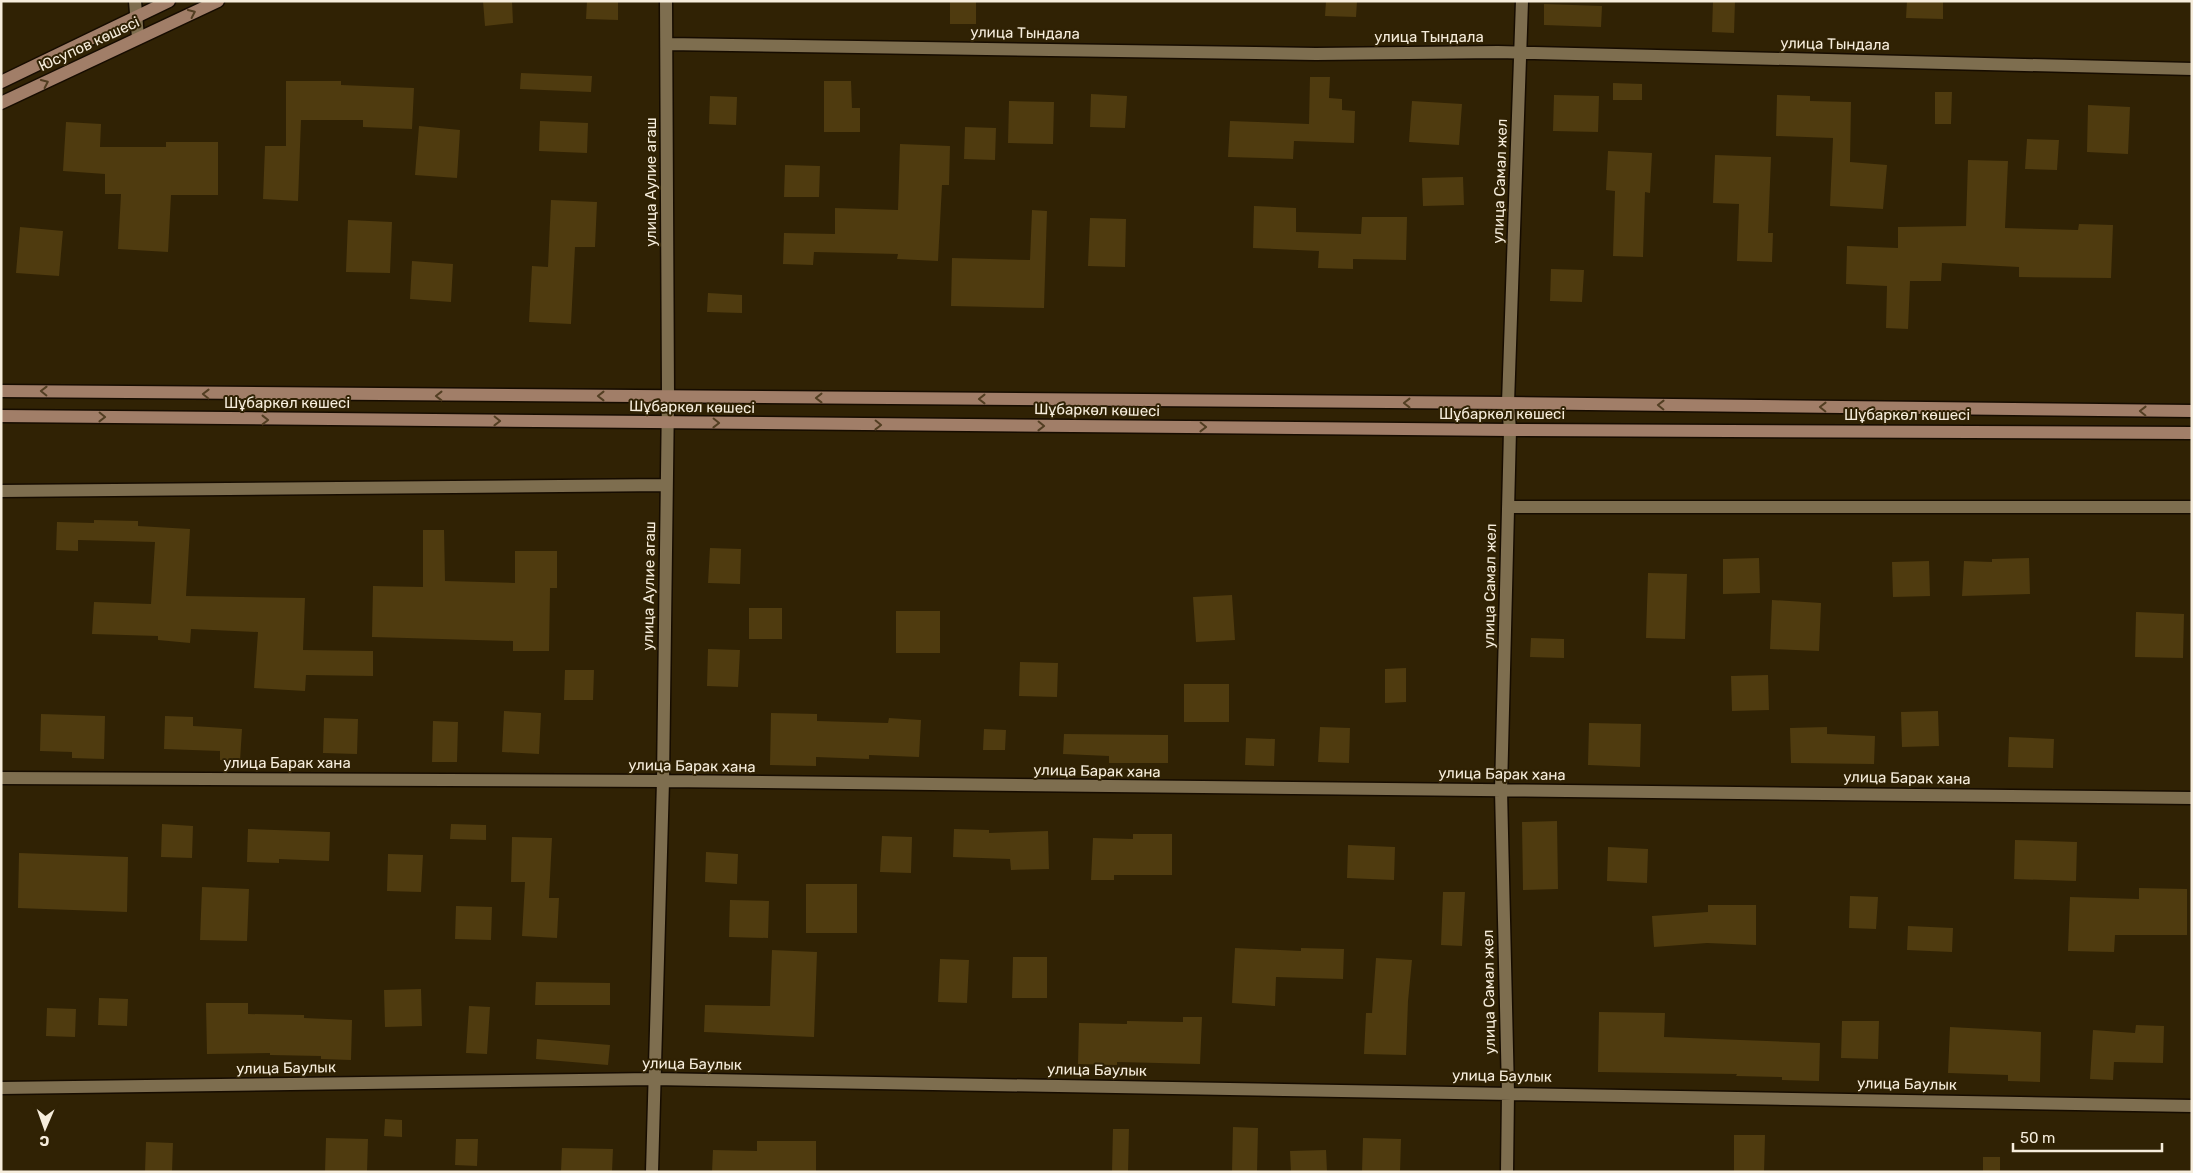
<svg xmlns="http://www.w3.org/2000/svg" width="2193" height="1173" viewBox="0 0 2193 1173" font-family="Rubik,sans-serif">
<rect width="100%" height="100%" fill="#302204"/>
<path fill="#4f3b0f" d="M483,1H512L513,23L485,26Z
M587,1H618V20L586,19Z
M950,1H976V24H950Z
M1326,1H1357L1356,17L1325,16Z
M1713,1H1735L1734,33L1712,32Z
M1907,1H1943V19L1906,18Z
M1544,4L1602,6L1601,27L1544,25Z
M521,73L592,76L591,92L520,89Z
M1310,77H1330L1329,98L1342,99V110L1355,111L1354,143L1294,141L1293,159L1228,157L1230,121L1309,124Z
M286,81H341V85L414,88L412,129L363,127V120H301L298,201L263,199L265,146H286Z
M824,81H851L852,108H860V132H824Z
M1613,83L1642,84V100H1613Z
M1935,92H1952L1951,124H1935Z
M1091,94L1127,96L1125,128L1090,127Z
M1554,95L1599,96L1598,132L1553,131Z
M1777,95L1810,96V101L1851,102L1850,162L1887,165L1883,209L1830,206L1833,138L1776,136Z
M710,96L737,97L736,125L709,124Z
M1009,101L1054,102L1053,144L1008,143Z
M1412,101L1462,104L1459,145L1409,142Z
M2088,105L2130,107L2128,154L2087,152Z
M540,121L588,123L587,153L539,151Z
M66,122L101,124L100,147H166V142H218V195H171L168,252L118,249L121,194H105V174L63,171Z
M419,126L460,130L457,178L415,175Z
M965,127L996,128L995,160L964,159Z
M2027,139L2059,140L2057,170L2025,169Z
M900,144L950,146L949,185H942L938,261L897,259L898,254L814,252L813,265L783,264L784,233L835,234V208L898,210Z
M1608,151L1652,153L1650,193L1645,192L1643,257L1613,256L1615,191L1606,190Z
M1715,155L1771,157L1768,233H1773L1772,262L1737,261L1739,204L1713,203Z
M1968,160L2008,161L2005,228L2078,230L2079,224L2113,225L2111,278L2019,277V267L1942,263L1941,281H1910L1908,329L1886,328L1887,286L1846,284L1847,246L1898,248V227L1966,226Z
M785,165L820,166L819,197H784Z
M1463,177L1464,205L1423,206L1422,178Z
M551,200L597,202L595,247H575L571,324L529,322L532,266L548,267Z
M1254,206L1296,208V232L1361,234L1362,217H1407L1406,260L1353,259V269L1318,268L1319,251L1253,248Z
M1032,210L1047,211L1044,308L951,306L952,258L1030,260Z
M1090,218L1126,219L1125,267L1088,266Z
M348,220L392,222L390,273L346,272Z
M20,227L63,231L59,276L16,273Z
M412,261L453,264L451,302L410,299Z
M1551,269L1584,270L1582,302L1550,301Z
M708,293L742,295V313L707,312Z
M94,520L138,521V526L190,529L186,596L305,598L303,650L373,651V676L306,675L305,691L254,688L258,632L191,629L190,643L158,640V636L92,634L94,602L151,604L155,542L78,540V551L56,550L57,522L94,523Z
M423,530H444L445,581L515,583V551H557V588H550L549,651H513V641L372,637L373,586L423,587Z
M710,548L741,549L740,584L708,583Z
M1759,558L1760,593L1723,594V559Z
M2029,558L2030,594L1962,596L1964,561L1992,562V559Z
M1929,561L1930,596L1893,597L1892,562Z
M1648,573L1687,574L1685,639L1646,638Z
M1232,595L1235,640L1196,642L1193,597Z
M1772,600L1821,603L1819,651L1770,649Z
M749,608H782V639H749Z
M896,611H940V653H896Z
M2136,612L2184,614L2183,658L2135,657Z
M1531,638L1564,639V658L1530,657Z
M708,649L740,650L738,687L707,686Z
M1020,662L1058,663L1057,697L1019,696Z
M1406,668V702L1385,703V669Z
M565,670H594L593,700H564Z
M1768,675L1769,710L1732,711L1731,676Z
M1184,684H1229V722H1184Z
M504,711L541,713L539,754L502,752Z
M1938,711L1939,746L1902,747L1901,712Z
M771,713L817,714V721L888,723L889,718L921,720L919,757L869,755V759L816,757V766L770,765Z
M41,714L105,716L104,759L72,758V752L40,751Z
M165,716L193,717V726L242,729L240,761L220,760V751L164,749Z
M324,718L358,719L357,754L323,753Z
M433,721L458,722L457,762H432Z
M1589,723L1641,724L1640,767L1588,765Z
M1320,727L1350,728L1349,763L1318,762Z
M1827,727V734L1875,736L1874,764L1791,763L1790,728Z
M984,729L1006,730L1005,750H983Z
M1064,734L1168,735V763H1109V756L1063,754Z
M2009,737L2054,739L2053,768L2008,767Z
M1246,738L1275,739L1274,766L1245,765Z
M1557,821L1558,889L1523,890L1522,822Z
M162,824L193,826L192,858L161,857Z
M451,824L486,825V840L450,839Z
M248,829L330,832L329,861L279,859V863L247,862Z
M954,829L989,830V833L1048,831L1049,869L1011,870L1010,859L953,857Z
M1133,834H1172V875H1114V880H1091L1093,838L1133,839Z
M882,836L912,837L911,873L880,872Z
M512,837L552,838L549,898H559L557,938L522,936L525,882H511Z
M2015,840L2077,842L2076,881L2014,879Z
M1348,845L1395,847L1394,880L1347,878Z
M1608,847L1648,849L1647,883L1607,881Z
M706,852L738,854L737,884L705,882Z
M19,853L128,857L127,912L18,908Z
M388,854L423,855L421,892L387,891Z
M806,884H857V933H806Z
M202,887L249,889L247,941L200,940Z
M2139,888L2187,889V935H2115L2114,952L2068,951L2070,897L2139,899Z
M1443,892H1465L1462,946L1441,945Z
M1850,896L1878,897L1876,929L1849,928Z
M730,900L769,901L768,938L729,937Z
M1708,905H1756V945L1707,943L1654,947L1652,916L1708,912Z
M456,906L492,907L491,940L455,939Z
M1908,926L1953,928L1952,952L1907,950Z
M1235,948L1301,951V948L1344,949L1343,979L1276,977L1275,1006L1232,1003Z
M772,950L817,952L814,1037L704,1032L705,1005L770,1006Z
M1013,957H1047V998H1012Z
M1376,958L1412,960L1408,1001L1406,1055L1364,1054L1366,1013H1372Z
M940,959L969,960L967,1003L938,1002Z
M536,982L610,983V1005H535Z
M421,989L422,1026L385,1027L384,990Z
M99,998L128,999L127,1026L98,1025Z
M206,1003H248V1014L304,1015V1018L352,1020L351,1060L321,1059V1056L270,1055V1053L207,1054Z
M469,1006L490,1007L487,1054L466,1053Z
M47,1008L76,1009L75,1037L46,1036Z
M1599,1012L1665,1013L1664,1037L1820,1043L1819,1081L1782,1080V1077L1736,1076L1737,1074L1598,1072Z
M1183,1017H1202L1200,1064L1117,1062V1065L1078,1064L1079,1023L1127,1024V1021L1183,1022Z
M1842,1021H1879L1878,1059L1841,1058Z
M2136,1025L2164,1026L2163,1063L2114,1062L2113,1080L2090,1079L2093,1030L2135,1033Z
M1950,1027L2041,1032L2040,1082L2008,1081V1075L1948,1073Z
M537,1039L610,1045L608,1065L536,1059Z
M385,1119L402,1120V1137L384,1136Z
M1233,1127L1258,1128L1257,1172H1232Z
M1113,1129H1129L1128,1172H1112Z
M1734,1135H1765L1764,1172H1734Z
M326,1138L368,1139L367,1172H325Z
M1363,1138L1401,1139L1400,1172H1362Z
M456,1139H478L477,1166L455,1165Z
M757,1141H816V1172H712L713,1150L757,1151Z
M146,1142L173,1143L172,1172H145Z
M562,1148L613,1149L612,1172L561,1171Z
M1326,1150L1327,1172H1291L1290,1151Z
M1983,1157H2000V1172H1983Z"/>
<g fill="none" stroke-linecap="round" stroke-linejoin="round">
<defs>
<path id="street" d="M135,1L138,38
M667,44L1316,54L1498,52L2192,69
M1,491L666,485
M1508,507H2192
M1,778L663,781L2192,798
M1,1088L653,1079L2192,1106
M652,1172L663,781L668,397L666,1
M1507,1172L1508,1093L1501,790L1510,430L1508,403L1522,1"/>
<path id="secondary" d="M1,82L169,1
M1,103L218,1
M1,391L1508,403L2192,411
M1,416L1510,430L2192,433"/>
</defs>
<use href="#street" stroke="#160c00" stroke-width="15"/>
<use href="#secondary" stroke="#160c00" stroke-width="15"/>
<use href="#street" stroke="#7e6e4f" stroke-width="12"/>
<use href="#secondary" stroke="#a17e68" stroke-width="12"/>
</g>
<defs><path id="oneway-chevron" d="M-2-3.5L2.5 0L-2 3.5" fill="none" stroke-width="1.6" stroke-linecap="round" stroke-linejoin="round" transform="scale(1.25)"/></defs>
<g stroke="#523e22">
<use href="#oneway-chevron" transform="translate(192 13) rotate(-25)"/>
<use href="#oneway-chevron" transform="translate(45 83) rotate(-25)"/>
<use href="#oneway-chevron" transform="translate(44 391) rotate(-179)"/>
<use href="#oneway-chevron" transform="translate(206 394) rotate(-179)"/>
<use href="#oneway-chevron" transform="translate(439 396) rotate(-180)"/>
<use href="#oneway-chevron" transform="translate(601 396) rotate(-180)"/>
<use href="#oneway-chevron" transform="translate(819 398) rotate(-180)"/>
<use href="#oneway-chevron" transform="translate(982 399) rotate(-180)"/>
<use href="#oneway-chevron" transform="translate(1407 403) rotate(-180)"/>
<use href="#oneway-chevron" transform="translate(1661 405) rotate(-179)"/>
<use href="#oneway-chevron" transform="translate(1823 407) rotate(-179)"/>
<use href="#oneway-chevron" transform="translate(2143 411) rotate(-179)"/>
<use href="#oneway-chevron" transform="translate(102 417) rotate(1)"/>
<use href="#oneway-chevron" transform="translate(265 420)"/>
<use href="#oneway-chevron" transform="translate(497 421) rotate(1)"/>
<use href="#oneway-chevron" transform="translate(716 423) rotate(1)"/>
<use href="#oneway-chevron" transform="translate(878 425) rotate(1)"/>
<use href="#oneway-chevron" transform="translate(1041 426) rotate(1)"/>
<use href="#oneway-chevron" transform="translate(1203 427) rotate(1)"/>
</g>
<g text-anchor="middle" stroke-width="4" stroke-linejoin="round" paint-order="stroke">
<g font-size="15" fill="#f6eddc" stroke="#302204">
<text transform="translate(1025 33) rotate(1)" y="5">улица Тындала</text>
<text x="1429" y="42">улица Тындала</text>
<text transform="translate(89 44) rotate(-25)" y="5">Юсупов көшесі</text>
<text transform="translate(1835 44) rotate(1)" y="5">улица Тындала</text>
<text transform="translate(1500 181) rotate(-88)" y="5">улица Самал жел</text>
<text transform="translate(651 182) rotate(-90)" y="5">улица Аулие агаш</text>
<text x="287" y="408">Шұбаркөл көшесі</text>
<text transform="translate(692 407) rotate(1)" y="5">Шұбаркөл көшесі</text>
<text transform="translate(1097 410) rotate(1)" y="5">Шұбаркөл көшесі</text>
<text x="1502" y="419">Шұбаркөл көшесі</text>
<text x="1907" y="420">Шұбаркөл көшесі</text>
<text transform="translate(649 586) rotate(-89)" y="5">улица Аулие агаш</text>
<text transform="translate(1490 586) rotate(-89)" y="5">улица Самал жел</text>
<text x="287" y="768">улица Барак хана</text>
<text transform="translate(692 766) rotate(1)" y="5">улица Барак хана</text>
<text transform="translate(1097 771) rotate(1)" y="5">улица Барак хана</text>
<text transform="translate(1502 774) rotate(1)" y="5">улица Барак хана</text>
<text transform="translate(1907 778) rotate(1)" y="5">улица Барак хана</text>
<text transform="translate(1489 992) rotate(-91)" y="5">улица Самал жел</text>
<text transform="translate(692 1064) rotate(1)" y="5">улица Баулык</text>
<text transform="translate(286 1068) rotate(-1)" y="5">улица Баулык</text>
<text transform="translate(1097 1070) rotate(1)" y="5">улица Баулык</text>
<text transform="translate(1502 1076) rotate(1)" y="5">улица Баулык</text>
<text transform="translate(1907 1084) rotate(1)" y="5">улица Баулык</text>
</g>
</g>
<rect width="2193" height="1173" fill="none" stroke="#f6eddc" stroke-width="5"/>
<g transform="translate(45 1128) rotate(182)" stroke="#302204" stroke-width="4" paint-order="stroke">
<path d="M0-4L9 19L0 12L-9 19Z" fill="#f6eddc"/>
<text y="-8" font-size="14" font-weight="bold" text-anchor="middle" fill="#f6eddc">С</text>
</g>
<path d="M2013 1143v8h149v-8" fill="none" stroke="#f6eddc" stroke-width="2.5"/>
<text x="2020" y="1143" font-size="15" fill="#f6eddc" stroke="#302204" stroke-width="4" paint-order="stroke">50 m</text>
</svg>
